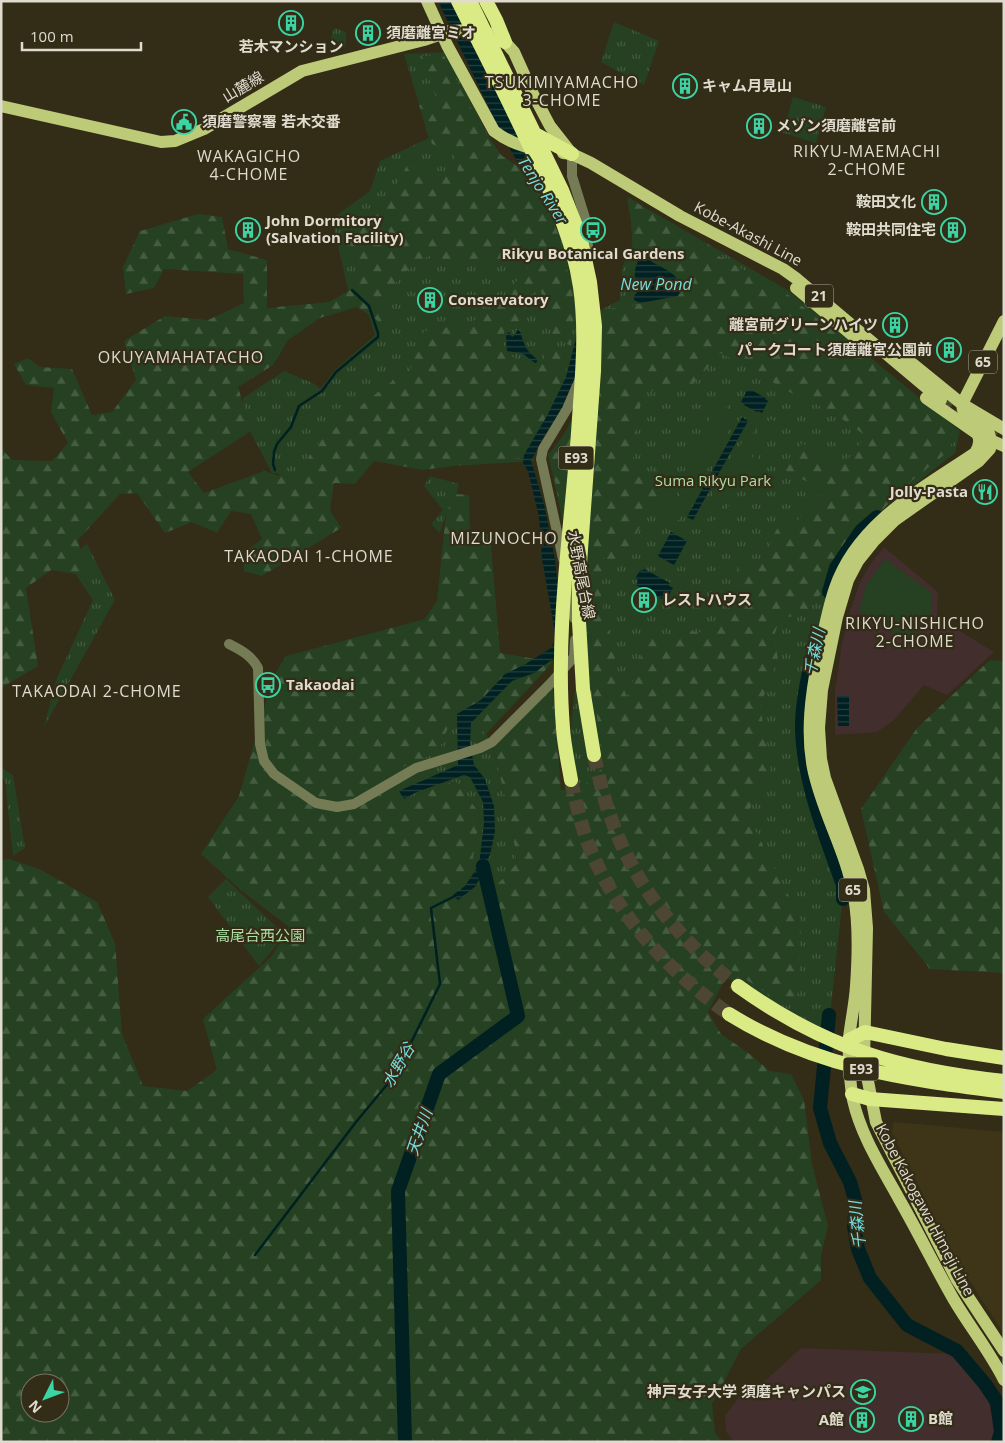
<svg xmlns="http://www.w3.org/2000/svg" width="1005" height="1443" viewBox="0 0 1005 1443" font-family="'Open Sans','Noto Sans JP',sans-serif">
<defs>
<pattern id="grass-tufts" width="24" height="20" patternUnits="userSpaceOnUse" patternTransform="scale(1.25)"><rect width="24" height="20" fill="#254121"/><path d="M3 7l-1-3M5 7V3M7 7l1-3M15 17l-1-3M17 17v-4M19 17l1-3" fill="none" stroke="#445c40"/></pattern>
<pattern id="forest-firs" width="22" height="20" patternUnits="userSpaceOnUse" patternTransform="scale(1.25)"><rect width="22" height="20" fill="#254121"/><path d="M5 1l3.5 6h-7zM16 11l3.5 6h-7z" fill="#445c40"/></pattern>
<pattern id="water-rules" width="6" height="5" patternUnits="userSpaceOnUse" patternTransform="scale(1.25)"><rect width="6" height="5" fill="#002021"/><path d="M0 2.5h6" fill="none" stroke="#254040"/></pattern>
</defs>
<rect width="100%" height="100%" fill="#332c17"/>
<path fill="#3e3518" d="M895,1122L1004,1132V1334L955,1258L892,1133L893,1123Z"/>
<path fill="#422e2c" d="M884,547L938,592L937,617L994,652L947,695L924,685L894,720L877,732L835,735V691L842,643L850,611L860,582L871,563Z
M801,1348L955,1354L988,1398L995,1430L991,1442H734L726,1431L725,1416L746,1387L766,1380Z"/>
<path fill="url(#grass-tufts)" d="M614,22L659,41L644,85L601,62Z
M334,28L346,32V47L333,50L330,40Z
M445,52L502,162L560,233L578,305L573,375L533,451L534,461L423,468L371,457L294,492L278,473H272L243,418V398L284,371L315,384L320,389L335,370L375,335L366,306L348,290L334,228L337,215L370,191L380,161L429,138L404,54Z
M793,97L826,107L816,143L783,133Z
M627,197L789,291L960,431L955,453L884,508L860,531L804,728L811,786L844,886L828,1035L744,984L621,943L563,800L578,662L577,585L549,459L598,376L601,310L620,300L622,268L634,240Z
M430,476L459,484L457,493L446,513L440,533L431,524L443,510L424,486Z
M87,544L115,600L44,727L56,680L93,600L66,560Z
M456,708L486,734L493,748L511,820L517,864L484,899L473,858L480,814L455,781L402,801L384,775L438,752Z
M1,768L13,775L25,848L13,856L5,781L1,777Z
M226,879L285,935L259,966L208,897Z"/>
<path fill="url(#forest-firs)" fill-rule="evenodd" d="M420,56H444L475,116L501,155L519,167L548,205L561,242L575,305L571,346L553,337L538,280L520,320L504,332V351L525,365L543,364L548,342L569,360L564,384L526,457L422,470L374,461L355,484L334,483L330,510L341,528L262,576L244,571L243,553L262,539L251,514L231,511L217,533L192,522L165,533L137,493L120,494L78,540L87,576L51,570L26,588L38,666L1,688V448L12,460L52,461L68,443L51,412L54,388L26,385L14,364L28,358L40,367L72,369L92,415L112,412L136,380L124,341L165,316L208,320L244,303L243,274L164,269L154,288L126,294L123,267L140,231L198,214L222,217L228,249L267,260V308L329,302L359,285L346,223C375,205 393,197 407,165L428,172L436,178L458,172L454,152L432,144L419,105L438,102ZM525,253L530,265L496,306L468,324L424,331L413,353L411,370L395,379L355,410L315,446L296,481L264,471L204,493L188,472L251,431L238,387L273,365L288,340L320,318L357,307L390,329L384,297L405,272L428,256L478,267Z
M629,197L683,236L790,296L955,432L950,450L904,487L841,554L826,588L802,615L780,618L774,636L778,659L760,706L771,769L747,814L801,920L799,991L788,1007L730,969L708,1012L721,1034L747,1052L770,1071L791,1074L804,1100L812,1164L828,1226L821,1256V1280L741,1349L712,1404L715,1433L723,1442H1V860L10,859L41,870L97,902L115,943L122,1034L143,1086L187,1091L217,1070L203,1019L272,956L289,927L242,891L201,854L239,796L273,677L286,656L425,619L437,601L446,513L456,494L469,495L470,536L490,533L500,653L553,662L486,734L456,708L438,752L384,775L402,801L455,781L480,814L473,858L484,899L517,863L511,820L493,748L553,687L561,790H580L603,767L596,709L587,663L585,617L587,581L592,554L572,546L548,455L596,393L601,310L635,305L681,294L678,277L633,251ZM721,353L795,395L831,411L866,436L840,469L802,443L781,468L825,491L797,521L779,526L771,539L770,552L757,564H742L733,576L739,598L716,634L680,630L646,641L627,697L620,680L602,603L600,585L611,562L600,557L619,563L684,452L653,472L632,469L642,391L688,389ZM30,1383H60V1413H30Z
M990,660L1004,661V973L930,969L884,912L861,809L917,728Z"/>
<path fill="#254121" d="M724,392L732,396L726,408L730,411L698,441Z
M735,414L737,415L679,520L675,519L686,465L691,453Z
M770,419L777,423L751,471L758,426L764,429Z
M753,423L755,424L745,481L738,492L696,529L694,528Z
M679,473L671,519L669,518L658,512Z
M733,503L712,541L700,533Z
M885,559L932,593L931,614L924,619L909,643L859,611L866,586Z"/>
<path fill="url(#water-rules)" d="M438,1H453L553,182L586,339L574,381L563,407L540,443L531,461L544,504L555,560L559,596L558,655L534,673L512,681L471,723L470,744L474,765L485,779L494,806L495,831L490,855L476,886L458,900L453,895L465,886L479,865L484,823L483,802L470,777L464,775L417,792L404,799L399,791L458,765L457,714L481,700L505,674L524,665L551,648L556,638L542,559L539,517L528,471L523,463L524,455L548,414L566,377L576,338L579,305L568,257L561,234L542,190L522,170L501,133Z
M641,257C647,258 650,261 656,264C668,271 688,279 678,296L640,303L634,300V296L640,289C640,286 638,284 636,281C633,274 636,262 641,257Z
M517,330L520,331C524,344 525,350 537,359V362L535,363L522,353L507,351L506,335L509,332L512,337L515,335Z
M747,390L750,391L751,390L766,398L765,399L768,401L762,413L758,411L757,412L744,405V404L741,402Z
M742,417L748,421L693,520L687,517Z
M671,532L687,541L674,565L658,556Z
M644,569L670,583L669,586L673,588L668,597L664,595L662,599L636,585L638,580L635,579L640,570L642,571Z
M837,696H849V726H838Z"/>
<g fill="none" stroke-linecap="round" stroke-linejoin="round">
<path stroke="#002021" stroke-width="2.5" d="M275,470L273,464L274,452L277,444L291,427L299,406L322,391L336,372L378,337V333L369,306L352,290
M255,1255L356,1122L395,1075L440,984L431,908L455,896"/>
<path stroke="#002021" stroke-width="14" d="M829,592L836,568L861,531L877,517
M814,651C808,675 802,702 802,727C803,781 825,834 843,885V899
M829,1015L820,1108L830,1143L850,1182L856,1203L854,1226L858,1249L870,1278L907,1325L957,1351L985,1384L997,1402L1001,1432L998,1442
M405,1442L398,1191L439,1074L518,1016L483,866"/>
<path stroke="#4d4632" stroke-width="12" stroke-dasharray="12 6" stroke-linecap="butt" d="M941,400L1004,440"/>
<path stroke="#4d4632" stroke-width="14" stroke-dasharray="14 7" stroke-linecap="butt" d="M594,755C599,776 603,798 611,818C635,887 681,942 738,986
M571,780C576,802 581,825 589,846C617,916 668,971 729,1014"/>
<path stroke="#757c55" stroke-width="10" d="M572,154V176L585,218L588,246
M563,559L541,459L543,449L567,409L579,381
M568,586L574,618
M229,644C241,650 252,656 258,668L260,744L264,761L274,774L316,803L337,807L354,804L416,768L480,748L492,742L550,684L574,657L575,640"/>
<path stroke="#bdcb79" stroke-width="12" d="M427,1L447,45L494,131C507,141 521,147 538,149
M1,106L161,142L175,141L204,129L302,71L424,40L450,31L469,30L492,34L505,42L514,52L533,94L550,126L572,154
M563,153L572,154L591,163L680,216L783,269L797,279L941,400
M796,288L865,346
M1004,321L962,404C963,425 989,432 975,453C922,489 857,523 835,588C827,611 823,636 818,659C811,695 806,732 813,768C822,813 847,852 854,897C859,924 858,958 856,986C855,1003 851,1020 849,1038C848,1054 850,1084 853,1100C861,1136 882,1168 899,1199C918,1232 935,1267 954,1300C970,1327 990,1352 1004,1380
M898,352L962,404L1004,429
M926,398L979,435L1004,446
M962,404C977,416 994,427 990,449L979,461L895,520L874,541L858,561L848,580L837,617L822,690L819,728L821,759L825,778L858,869L864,890L867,928L864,1061L876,1122L957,1280L1004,1351"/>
<path stroke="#daeb86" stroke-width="14" d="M458,1C486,57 515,112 540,169C557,207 574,245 580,287C587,335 581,385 578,433C571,530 555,630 563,728C564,745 568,762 571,780
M470,1L562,190L580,236L590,282L595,326L594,371L579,577V622L583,689L594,755
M486,1L496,20L505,42
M535,134L572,154
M738,986C824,1048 900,1070 1004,1081
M729,1014C816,1068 904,1079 1004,1092
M849,1040L865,1032L946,1049L1004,1058
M852,1094L870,1099L1004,1109"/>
</g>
<defs>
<symbol id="building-ring" viewBox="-11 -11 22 22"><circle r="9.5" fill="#332c17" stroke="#3bd4a4" stroke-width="1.5"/><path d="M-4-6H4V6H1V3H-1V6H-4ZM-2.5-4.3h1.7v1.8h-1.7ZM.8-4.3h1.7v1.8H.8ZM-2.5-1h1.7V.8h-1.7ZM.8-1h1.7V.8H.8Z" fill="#3bd4a4"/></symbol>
<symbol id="civic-ring" viewBox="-11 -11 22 22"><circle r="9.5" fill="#332c17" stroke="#3bd4a4" stroke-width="1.5"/><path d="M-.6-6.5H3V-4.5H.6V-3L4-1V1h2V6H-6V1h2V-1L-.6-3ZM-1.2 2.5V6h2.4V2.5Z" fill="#3bd4a4"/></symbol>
<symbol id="bus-ring" viewBox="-11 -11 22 22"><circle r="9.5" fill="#332c17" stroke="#3bd4a4" stroke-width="1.5"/><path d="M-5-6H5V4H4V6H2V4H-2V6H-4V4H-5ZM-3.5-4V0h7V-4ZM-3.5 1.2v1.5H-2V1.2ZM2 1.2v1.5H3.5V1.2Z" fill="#3bd4a4"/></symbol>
<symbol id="restaurant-ring" viewBox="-11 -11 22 22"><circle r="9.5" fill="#332c17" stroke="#3bd4a4" stroke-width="1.5"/><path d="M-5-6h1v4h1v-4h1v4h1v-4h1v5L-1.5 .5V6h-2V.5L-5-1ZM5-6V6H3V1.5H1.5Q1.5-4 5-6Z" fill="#3bd4a4"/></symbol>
<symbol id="university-ring" viewBox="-11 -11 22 22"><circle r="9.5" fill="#332c17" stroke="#3bd4a4" stroke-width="1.5"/><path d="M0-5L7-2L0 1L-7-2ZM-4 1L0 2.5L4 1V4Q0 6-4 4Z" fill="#3bd4a4"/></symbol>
</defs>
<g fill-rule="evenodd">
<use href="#building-ring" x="277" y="9" width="28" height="28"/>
<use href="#building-ring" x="354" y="19" width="28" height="28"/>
<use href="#building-ring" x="671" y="72" width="28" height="28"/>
<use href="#civic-ring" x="170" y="108" width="28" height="28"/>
<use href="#building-ring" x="745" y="112" width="28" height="28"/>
<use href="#building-ring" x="920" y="188" width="28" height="28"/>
<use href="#building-ring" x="234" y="216" width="28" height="28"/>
<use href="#bus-ring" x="579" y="216" width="28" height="28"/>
<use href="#building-ring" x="939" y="216" width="28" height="28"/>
<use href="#building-ring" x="416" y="286" width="28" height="28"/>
<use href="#building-ring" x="881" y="311" width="28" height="28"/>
<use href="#building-ring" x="935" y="336" width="28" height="28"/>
<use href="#restaurant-ring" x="971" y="478" width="28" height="28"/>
<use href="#building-ring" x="630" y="586" width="28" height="28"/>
<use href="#bus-ring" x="254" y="671" width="28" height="28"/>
<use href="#university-ring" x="849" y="1378" width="28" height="28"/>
<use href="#building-ring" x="897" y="1405" width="28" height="28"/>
<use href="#building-ring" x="848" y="1406" width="28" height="28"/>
</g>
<g text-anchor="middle" stroke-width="4.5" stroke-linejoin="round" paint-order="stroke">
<g fill="#332c17" stroke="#aba697" stroke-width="1">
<rect x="805" y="284.5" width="28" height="23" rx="4"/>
<rect x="969" y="350.5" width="28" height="23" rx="4"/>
<rect x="558.5" y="446.5" width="35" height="23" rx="4"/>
<rect x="839" y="878.5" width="28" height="23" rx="4"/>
<rect x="843.5" y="1057.5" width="35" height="23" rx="4"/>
</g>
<g font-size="14" font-weight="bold" fill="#dfdbce">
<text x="819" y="301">21</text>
<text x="983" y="367">65</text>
<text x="576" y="463">E93</text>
<text x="853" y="895">65</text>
<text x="861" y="1074">E93</text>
</g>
<g font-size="15" font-weight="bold" fill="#dfdbce" stroke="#332c17" text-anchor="start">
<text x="386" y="38">須磨離宮ミオ</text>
<text x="291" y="52" text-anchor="middle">若木マンション</text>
<text x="702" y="91">キャム月見山</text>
<text x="202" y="127">須磨警察署 若木交番</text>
<text x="776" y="131">メゾン須磨離宮前</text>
<text x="916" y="207" text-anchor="end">鞍田文化</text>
<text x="266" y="226">John Dormitory<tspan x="266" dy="17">(Salvation Facility)</tspan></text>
<text x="936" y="235" text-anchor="end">鞍田共同住宅</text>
<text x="593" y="259" text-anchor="middle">Rikyu Botanical Gardens</text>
<text x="448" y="305">Conservatory</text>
<text x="878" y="330" text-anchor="end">離宮前グリーンハイツ</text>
<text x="932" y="355" text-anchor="end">パークコート須磨離宮公園前</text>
<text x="968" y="497" text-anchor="end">Jolly-Pasta</text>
<text x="662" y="605">レストハウス</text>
<text x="286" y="690">Takaodai</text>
<text x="846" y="1397" text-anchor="end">神戸女子大学 須磨キャンパス</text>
<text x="928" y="1424">B館</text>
<text x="844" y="1425" text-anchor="end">A館</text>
</g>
<g font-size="15" fill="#dfdbce" stroke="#332c17">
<text transform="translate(243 87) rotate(-31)" y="5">山麓線</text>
<text transform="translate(748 234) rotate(28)" y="5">Kobe-Akashi Line</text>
<text transform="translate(581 575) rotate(79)" y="5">水野高尾台線</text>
<text transform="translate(925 1210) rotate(62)" y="5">Kobe Kakogawa Himeji Line</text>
</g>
<g font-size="15" fill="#abdfa4" stroke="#332c17">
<text x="713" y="486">Suma Rikyu Park</text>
<text x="260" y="941">高尾台西公園</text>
</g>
<g font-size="16" letter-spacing="1" fill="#dfdbce" stroke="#332c17">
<text x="562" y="88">TSUKIMIYAMACHO<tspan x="562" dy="18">3-CHOME</tspan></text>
<text x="867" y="157">RIKYU-MAEMACHI<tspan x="867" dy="18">2-CHOME</tspan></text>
<text x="249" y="162">WAKAGICHO<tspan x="249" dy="18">4-CHOME</tspan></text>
<text x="181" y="363">OKUYAMAHATACHO</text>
<text x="504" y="544">MIZUNOCHO</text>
<text x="309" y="562">TAKAODAI 1-CHOME</text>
<text x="915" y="629">RIKYU-NISHICHO<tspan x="915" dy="18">2-CHOME</tspan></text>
<text x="97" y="697">TAKAODAI 2-CHOME</text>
</g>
<g font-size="16" font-style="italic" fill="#76dedf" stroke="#332c17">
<text transform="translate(543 190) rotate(57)" y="6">Tenjo River</text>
<text x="656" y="290">New Pond</text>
<text transform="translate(814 652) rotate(-78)" y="6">千森川</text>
<text transform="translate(398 1065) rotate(-60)" y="6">水野谷</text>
<text transform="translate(419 1132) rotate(-71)" y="6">天井川</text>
<text transform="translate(857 1225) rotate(-96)" y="6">千森川</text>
</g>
</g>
<rect width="1005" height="1443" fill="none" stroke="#dfdbce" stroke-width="5"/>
<g transform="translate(45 1398) rotate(228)"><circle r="24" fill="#332c17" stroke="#787260"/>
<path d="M0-4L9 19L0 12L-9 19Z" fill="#3bd4a4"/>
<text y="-8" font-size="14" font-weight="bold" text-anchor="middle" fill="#dfdbce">N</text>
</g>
<path d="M22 42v8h119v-8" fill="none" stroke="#dfdbce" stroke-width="2.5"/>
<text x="30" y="42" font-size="15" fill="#dfdbce" stroke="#332c17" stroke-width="4" paint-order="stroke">100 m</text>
</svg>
